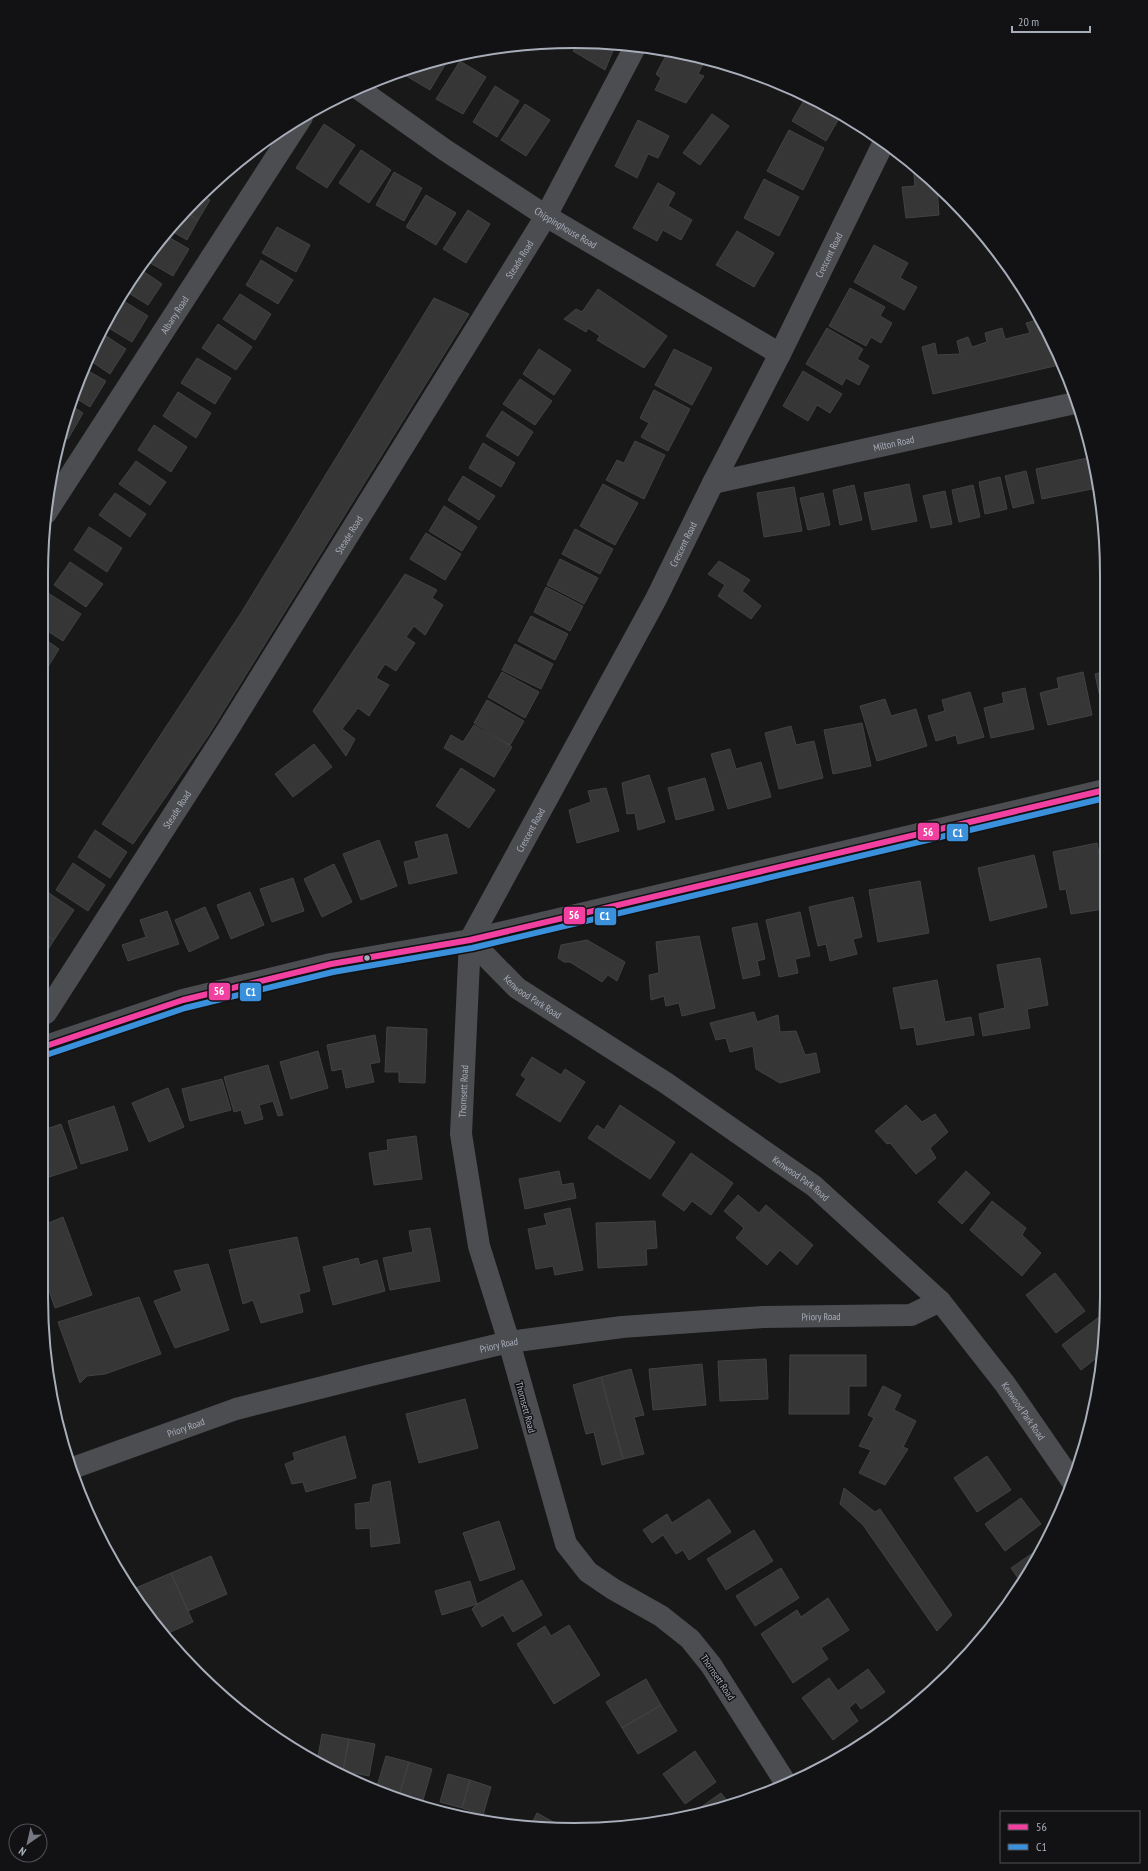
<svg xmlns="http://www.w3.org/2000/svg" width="1148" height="1871" viewBox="0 0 1148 1871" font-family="'PT Sans Narrow',sans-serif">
<rect width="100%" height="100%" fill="#181818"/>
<path fill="#363637" stroke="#414244" d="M609,42L616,43L605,70L573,51L577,43Z
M570,43L567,49L558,44Z
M668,52L716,61L713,66L704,62L698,74L704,76L686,103L655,90L661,78L656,74Z
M449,58L430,90L403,74L406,69Z
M460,61L486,77L463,114L436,99Z
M495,86L519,101L497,137L473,122Z
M807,95L841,115L826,141L792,121Z
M525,104L550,120L526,156L501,140Z
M712,114L729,126L700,165L683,153Z
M638,120L669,136L658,158L648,154L637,178L615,166Z
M324,124L355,145L327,188L296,168Z
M789,130L824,148L803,190L767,171Z
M361,150L391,170L369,203L339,183Z
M913,165L937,187L939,215L906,218L902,187L915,186Z
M394,172L422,188L404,221L376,205Z
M764,179L799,197L779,236L744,218Z
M658,183L675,193L668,206L692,220L681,240L663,230L657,241L633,228Z
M202,195L210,200L198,220L186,212Z
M426,195L456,213L436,245L406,227Z
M468,210L490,224L466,263L443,249Z
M186,212L198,220L187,240L170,230Z
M277,227L310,245L296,272L262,253Z
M737,231L774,253L754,287L716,265Z
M165,235L189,249L173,276L145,260L151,250Z
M874,245L908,263L900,278L917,287L904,310L854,282Z
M261,260L293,280L278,304L246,285Z
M140,269L162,284L148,305L127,292Z
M850,288L885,307L880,316L892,323L881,343L871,337L866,346L829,326Z
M598,289L667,336L644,368L597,340L600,336L588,328L586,332L564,319L576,309L582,312Z
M240,294L271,314L255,340L223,319Z
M434,298L469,314L208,736L133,844L102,824L241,613Z
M122,300L148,316L132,342L107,327Z
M1037,320L1039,332L1045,331L1059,365L933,394L922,347L935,343L937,355L960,354L957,341L968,337L972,347L987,342L985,333L1002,328L1005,339L1030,333L1026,323Z
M218,324L252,347L236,370L202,348Z
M827,328L863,349L857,359L869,366L859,385L846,378L842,385L806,364Z
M103,334L126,349L110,374L88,359Z
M539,349L571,370L554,395L523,374Z
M674,349L712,368L692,405L655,385Z
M197,358L231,378L215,404L181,383Z
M83,368L106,381L90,407L74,397Z
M803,371L842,394L830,413L817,405L808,421L783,406Z
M520,379L552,401L535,425L503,404Z
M654,390L690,409L668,451L641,437L649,423L640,418Z
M178,392L211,413L196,438L163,416Z
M72,406L83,413L68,439L64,436Z
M502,411L533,432L518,456L486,436Z
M154,425L187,447L171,472L138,450Z
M635,441L665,455L644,499L606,480L617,460L624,463Z
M483,443L515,463L501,487L469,468Z
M1092,457L1097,488L1042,499L1036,469Z
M136,461L166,482L150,505L119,484Z
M1026,471L1034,503L1013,508L1005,476Z
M463,476L495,496L479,520L448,500Z
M1000,477L1007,509L985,514L979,482Z
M603,484L638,503L615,545L580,526Z
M909,484L917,521L872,530L864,493Z
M854,485L862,520L840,525L833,490Z
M973,485L980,517L959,522L952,490Z
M794,487L802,531L764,537L757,493Z
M945,491L952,524L931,528L923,496Z
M115,493L146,514L130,537L99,515Z
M823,493L830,525L808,530L800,498Z
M444,506L477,527L462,551L429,531Z
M89,527L122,548L107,572L74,550Z
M575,529L613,549L600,574L562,554Z
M426,533L461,554L445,580L410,559Z
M560,559L598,578L584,604L547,585Z
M719,561L750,580L742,591L761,606L751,619L718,596L725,585L708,574Z
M70,562L103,584L86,607L54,585Z
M405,574L437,590L432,598L443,605L425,635L414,626L406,637L415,643L396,671L385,664L376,678L389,685L369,716L358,708L342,729L355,739L346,756L313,711Z
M546,587L583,606L570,631L534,612Z
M48,593L81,614L63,641L46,630V597Z
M531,616L568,634L555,660L518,641Z
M46,640L59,649L46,670Z
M515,644L553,664L541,689L502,670Z
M1105,671V701L1101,702L1095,674Z
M502,672L539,692L525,718L488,697Z
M1083,672L1092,715L1048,725L1040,693L1059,688L1057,678Z
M1025,688L1034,729L991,738L984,708L1004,703L1002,693Z
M970,692L984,737L958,744L956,735L936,741L928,716L945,711L942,700Z
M885,699L891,716L916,709L927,746L877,761L860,706Z
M487,700L524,721L510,745L474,723Z
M862,723L871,766L833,774L824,730Z
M474,725L512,747L494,777L444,748L451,735L463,742Z
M791,726L796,745L814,741L823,778L779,789L765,733Z
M314,744L332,767L293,797L275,774Z
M730,749L736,769L761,762L771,797L728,809L711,754Z
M461,768L495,790L469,828L436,806Z
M649,775L665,822L638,830L635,813L627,814L622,783Z
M705,778L714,810L676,820L668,788Z
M606,788L619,831L577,843L569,810L591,802L588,791Z
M95,830L127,852L110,878L78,857Z
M447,834L457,873L409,884L404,862L419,858L415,842Z
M379,840L397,886L361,900L343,854Z
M1097,843L1104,880L1099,882L1104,909L1071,914L1066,889L1060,890L1053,852Z
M1034,855L1047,907L990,921L978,868Z
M73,863L105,885L88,911L56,890Z
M334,864L352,902L322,917L304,879Z
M293,878L304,911L272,922L260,889Z
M920,881L929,933L878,942L869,890Z
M46,891L74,910L54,940L46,935Z
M250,892L264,925L231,939L217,905Z
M853,897L862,937L853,939L857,954L830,961L826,944L818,946L809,907Z
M205,907L219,938L189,952L175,920Z
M167,911L179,944L128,961L122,945L146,937L140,920Z
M800,912L810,956L795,959L798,973L779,977L766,920Z
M757,923L765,959L757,961L760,975L743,979L732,928Z
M46,935L54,940L46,953Z
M699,936L715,1008L682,1016L679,1003L666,1006L664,996L651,1000L649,975L659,973L656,942Z
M587,940L625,962L617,981L608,975L602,982L570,962H564L558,958L561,945Z
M1040,958L1048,1005L1027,1009L1030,1028L983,1036L979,1014L1005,1008L997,965Z
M937,980L945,1022L971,1017L974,1035L917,1045L914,1027L901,1029L893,988Z
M754,1012L757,1022L778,1015L780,1032L796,1031L805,1055L816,1053L820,1072L780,1083L756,1069L753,1046L730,1052L726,1038L716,1040L710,1023Z
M387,1027L427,1029L425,1083L399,1082V1072H385Z
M375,1035L380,1062L370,1064L374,1082L346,1088L342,1069L332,1071L327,1045Z
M318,1051L328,1088L291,1099L280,1062Z
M532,1057L561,1075L565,1069L585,1082L560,1122L516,1095L526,1079L521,1075Z
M268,1065L283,1115L278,1116L273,1101L259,1105L263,1119L245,1124L241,1110L234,1112L224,1077Z
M222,1079L231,1110L190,1121L182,1089Z
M168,1088L184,1127L149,1142L132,1103Z
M620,1105L675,1142L650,1179L588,1138L597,1125L604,1130Z
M906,1105L922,1122L935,1114L948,1132L930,1148L936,1158L916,1174L890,1143L887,1144L875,1131Z
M114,1106L128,1150L81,1164L68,1121Z
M61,1124L77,1168L46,1178V1129Z
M416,1136L422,1179L374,1185L369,1153L388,1150L387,1140Z
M691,1153L733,1183L711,1215L692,1201L684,1211L662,1195Z
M559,1171L562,1185L573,1183L576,1198L525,1209L519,1179Z
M966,1171L990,1193L962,1224L938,1202Z
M738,1195L759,1213L766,1205L813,1245L797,1265L780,1250L767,1265L736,1238L744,1228L724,1211Z
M992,1201L1026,1228L1022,1235L1041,1253L1022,1276L970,1230Z
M570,1208L583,1270L555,1275L553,1266L536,1269L528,1229L547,1225L544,1214Z
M63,1217L92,1295L55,1308L46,1282V1224Z
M655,1221L657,1248L646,1249L647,1265L598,1268L596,1223Z
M430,1228L440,1281L390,1290L383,1258L413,1252L409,1231Z
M297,1237L310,1291L299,1294L303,1312L261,1323L253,1300L243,1304L229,1250Z
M358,1258L360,1265L377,1260L385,1291L333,1305L323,1267Z
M208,1264L229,1330L175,1348L154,1301L182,1291L174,1271Z
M1055,1273L1085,1311L1056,1333L1026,1295Z
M139,1297L161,1354L105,1374L87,1376L80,1383L58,1322Z
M1103,1314V1353L1081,1370L1062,1345Z
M790,1355H866V1386H849V1414H789Z
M766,1359L768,1399L720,1401L718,1361Z
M702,1364L706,1405L653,1410L649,1369Z
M631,1369L644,1415L634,1417L644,1454L623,1459L601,1377Z
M601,1377L623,1459L602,1465L594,1432L586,1434L573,1385Z
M883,1386L901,1395L894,1410L916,1421L903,1447L908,1449L885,1485L859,1473L871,1450L859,1446L874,1418L868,1415Z
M465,1399L478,1448L419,1463L406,1414Z
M345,1436L356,1478L306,1492L303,1482L292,1484L285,1464L295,1460L293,1453Z
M987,1456L1011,1490L977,1512L954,1478Z
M390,1481L400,1543L371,1547L370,1528L356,1529L355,1504L370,1502L373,1485Z
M844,1488L875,1512L880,1509L952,1615L937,1631L863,1525L840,1504Z
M1021,1498L1041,1524L1005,1551L985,1524Z
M709,1499L731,1532L689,1560L683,1550L676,1554L663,1535L652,1543L643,1530L667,1514L672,1523Z
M499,1521L515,1569L480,1581L463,1533Z
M754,1530L773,1561L726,1590L707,1559Z
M1040,1548L1020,1581L1011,1568Z
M211,1556L227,1594L188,1611L171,1573Z
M781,1568L799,1598L755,1626L736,1596Z
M171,1573L193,1622L166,1634L160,1619L152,1622L151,1621L131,1590Z
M522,1580L542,1615L513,1632L503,1615L482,1627L472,1609L477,1604Z
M470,1581L477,1604L442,1615L435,1591Z
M828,1598L849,1630L821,1648L828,1659L793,1683L761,1634L797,1610L801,1617Z
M569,1625L600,1675L554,1704L517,1644L545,1626L551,1636Z
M868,1669L885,1692L861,1709L856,1702L849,1708L858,1721L833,1740L802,1698L829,1678L838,1691Z
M646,1679L661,1705L622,1728L606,1702Z
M661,1705L677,1731L638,1754L622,1728Z
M322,1734L349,1739L343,1771L327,1768L317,1762Z
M349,1739L375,1744L369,1776L343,1771Z
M695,1751L716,1782L685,1804L663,1774Z
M386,1756L409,1762L400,1793L377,1786Z
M409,1762L432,1769L423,1800L400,1793Z
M448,1774L470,1780L462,1808L440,1802Z
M470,1780L491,1787L483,1815L462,1808Z
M721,1793L730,1805L691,1814Z
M537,1813L557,1824L554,1829L530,1827Z"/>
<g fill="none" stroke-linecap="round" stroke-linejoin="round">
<g stroke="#4c4d51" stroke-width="22">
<path id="s1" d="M359,89L445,150L546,216L780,354"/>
<path id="s2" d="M713,483L1075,403"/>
<path id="s3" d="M46,513L302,117"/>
<path id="s4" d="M470,940L517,988L666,1083L814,1186L940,1301L1005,1384L1072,1481"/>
<path id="s5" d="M46,1013L227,731L546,216L635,47"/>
<path d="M46,1046L183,1000L331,964L470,940L1105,790"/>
<path id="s6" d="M70,1469L236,1409L367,1376L509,1342L622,1327L763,1317L911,1315L940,1301"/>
<path id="s7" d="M787,1785L711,1665L690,1639L661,1616L613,1589L588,1572L566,1544L509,1342L479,1246L461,1134L470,940L656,599L713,483L780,354L884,142"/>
</g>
<defs>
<path id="bus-1" d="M46,1046L183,1000L331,964L470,940L1105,790"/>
<path id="bus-2" d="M49,1054L185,1008L333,972L472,948L1105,798"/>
</defs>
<use href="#bus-1" stroke="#121214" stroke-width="9"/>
<use href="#bus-2" stroke="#121214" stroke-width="9"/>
<use href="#bus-1" stroke="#f240a1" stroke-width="6"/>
<use href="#bus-2" stroke="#3a90db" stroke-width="6"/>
</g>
<circle fill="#a8adba" stroke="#121214" stroke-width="1.5" cx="367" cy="958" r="3.5"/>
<g text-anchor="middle" stroke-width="3" stroke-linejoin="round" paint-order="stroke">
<g font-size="10" fill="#a8adba" stroke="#121214">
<text dy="4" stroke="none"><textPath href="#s1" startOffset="249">Chippinghouse Road</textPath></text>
<text dy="4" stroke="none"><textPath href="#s7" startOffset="1725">Crescent Road</textPath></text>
<text dy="4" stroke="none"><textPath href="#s5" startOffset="890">Steade Road</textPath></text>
<text dy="4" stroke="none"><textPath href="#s3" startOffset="236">Albany Road</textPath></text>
<text dy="4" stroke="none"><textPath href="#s2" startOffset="185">Milton Road</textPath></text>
<text dy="4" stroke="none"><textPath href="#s5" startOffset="566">Steade Road</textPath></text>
<text dy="4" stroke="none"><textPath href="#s7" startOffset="1401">Crescent Road</textPath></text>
<text dy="4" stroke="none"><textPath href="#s5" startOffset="242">Steade Road</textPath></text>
<text dy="4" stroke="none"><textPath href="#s7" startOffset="1077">Crescent Road</textPath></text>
<text dy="4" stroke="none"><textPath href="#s4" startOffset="85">Kenwood Park Road</textPath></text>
<text dy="4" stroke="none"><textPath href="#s7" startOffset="800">Thornsett Road</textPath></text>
<text dy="4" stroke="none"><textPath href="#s4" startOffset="409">Kenwood Park Road</textPath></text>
<text dy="4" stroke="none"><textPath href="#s6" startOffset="771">Priory Road</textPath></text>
<text dy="4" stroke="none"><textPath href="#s6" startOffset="447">Priory Road</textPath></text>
<text transform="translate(526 1407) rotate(75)" y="4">Thornsett Road</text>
<text dy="4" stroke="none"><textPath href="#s4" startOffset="733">Kenwood Park Road</textPath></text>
<text dy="4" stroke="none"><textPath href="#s6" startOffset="123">Priory Road</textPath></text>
<text transform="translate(718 1677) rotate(56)" y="4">Thornsett Road</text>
</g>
</g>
<path d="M0 0H1148V1871H0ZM574 48H574A526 526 0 0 1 1100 574V1297A526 526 0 0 1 574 1823H574A526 526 0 0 1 48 1297V574A526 526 0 0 1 574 48Z" fill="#121214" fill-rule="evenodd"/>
<path fill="none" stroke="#a8adba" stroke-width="2" d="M574 48H574A526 526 0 0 1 1100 574V1297A526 526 0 0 1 574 1823H574A526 526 0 0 1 48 1297V574A526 526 0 0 1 574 48Z"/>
<g stroke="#121214" stroke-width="1.5">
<rect x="917" y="822" width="23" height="19" rx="4" fill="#f240a1"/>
<rect x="946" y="823" width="23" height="19" rx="4" fill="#3a90db"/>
<rect x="563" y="906" width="23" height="19" rx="4" fill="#f240a1"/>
<rect x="594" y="907" width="23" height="19" rx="4" fill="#3a90db"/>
<rect x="208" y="982" width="23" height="19" rx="4" fill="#f240a1"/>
<rect x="239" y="982" width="23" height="20" rx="4" fill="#3a90db"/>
</g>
<g font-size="11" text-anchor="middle" font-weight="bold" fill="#fff">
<text x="928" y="836">56</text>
<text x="958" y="837">C1</text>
<text x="574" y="919">56</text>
<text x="605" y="920">C1</text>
<text x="219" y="995">56</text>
<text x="251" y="996">C1</text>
</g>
<rect x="1000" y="1811" width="140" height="52" fill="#121214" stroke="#4e5056"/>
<rect x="1008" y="1824" width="20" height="6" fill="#f240a1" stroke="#4e5056"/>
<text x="1036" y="1831" font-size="12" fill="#a8adba">56</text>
<rect x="1008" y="1844" width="20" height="6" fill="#3a90db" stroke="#4e5056"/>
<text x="1036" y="1851" font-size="12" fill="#a8adba">C1</text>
<g transform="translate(28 1843) rotate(214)"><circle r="19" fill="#121214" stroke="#4e5056"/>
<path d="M0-3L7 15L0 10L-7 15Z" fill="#767981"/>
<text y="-6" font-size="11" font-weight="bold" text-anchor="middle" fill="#a8adba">N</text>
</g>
<path d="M1012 26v6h78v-6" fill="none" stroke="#a8adba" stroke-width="2"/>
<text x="1018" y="26" font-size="12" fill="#a8adba" stroke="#121214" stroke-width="3" paint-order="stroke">20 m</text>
</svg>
